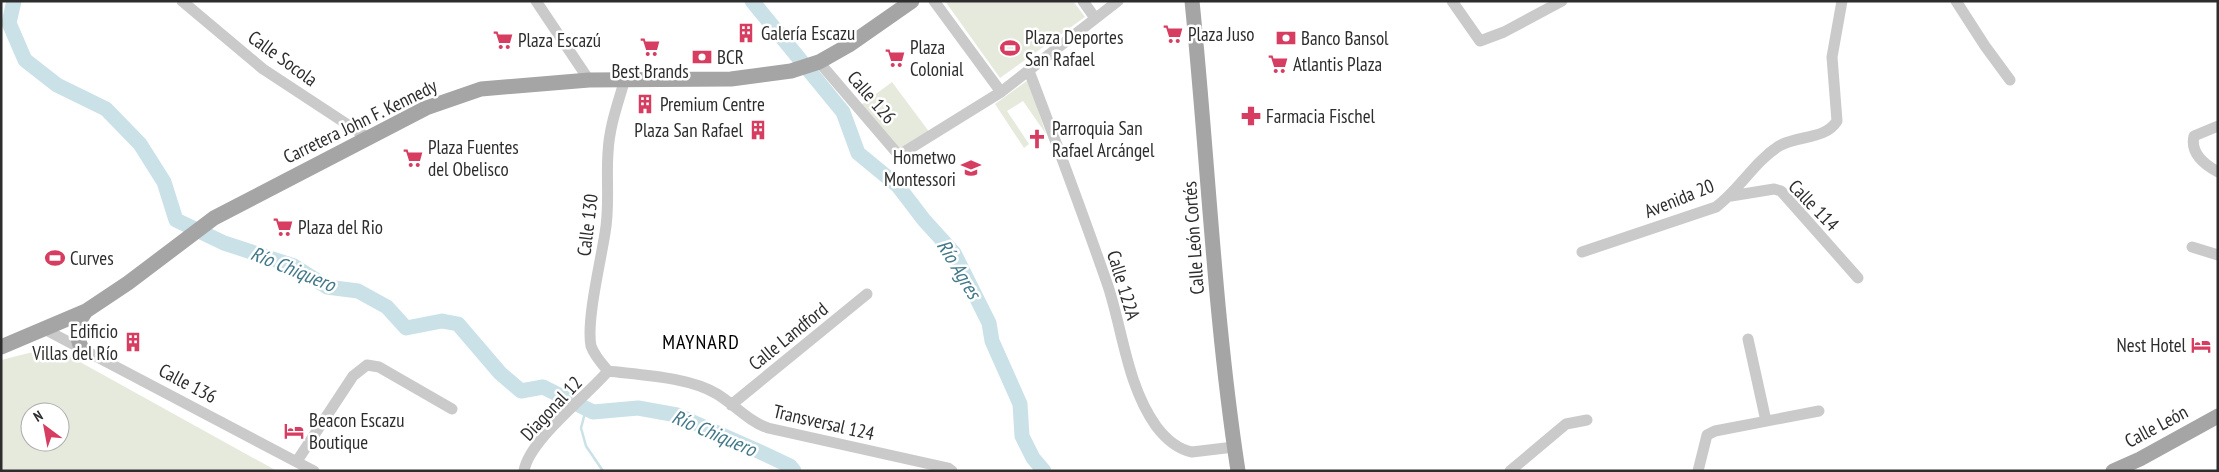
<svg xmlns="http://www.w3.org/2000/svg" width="2219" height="472" viewBox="0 0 2219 472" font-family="'PT Sans Narrow',sans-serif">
<rect width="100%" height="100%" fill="#fff"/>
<path fill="#e6eadc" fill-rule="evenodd" d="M945,1H1073L1085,17L1000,78Z
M1028,80L1046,134L1023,101L1007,111L1029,144L1024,148L995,104Z
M892,82L930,133L900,151L861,105Z
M53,347L277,471H1V360ZM30,412H60V442H30Z"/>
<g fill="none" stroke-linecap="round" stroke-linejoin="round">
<path stroke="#cae1e8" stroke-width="2.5" d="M586,409L581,428L586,446L603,471"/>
<path stroke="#cae1e8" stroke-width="15" d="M14,1L9,23L25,60L57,85L106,109L140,144L164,182L176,220L224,243L294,266L327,287L358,291L387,307L406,328L442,321L458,324L500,373L521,391L543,387L593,412L638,408L677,415L756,450L790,466L794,471
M752,1L843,112L858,153L898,186L924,220L954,253L989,323L992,341L1020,404L1022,436L1033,458L1044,471"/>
<path stroke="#cacaca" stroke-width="11" d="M182,1L263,69L368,138
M536,1L589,80
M934,1L1001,92
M1083,1L1095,18
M1452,1L1480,41L1504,32L1562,1
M1956,1L1985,46L2010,80
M819,62L896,152L901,154L1001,92L1118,1
M1029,71C1056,142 1083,214 1108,286C1123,332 1127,385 1156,426C1165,438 1177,449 1192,452L1234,447
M2218,126L2194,136C2190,153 2203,164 2218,172
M1731,196L1774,189L1781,191L1858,278
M2192,247L2218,255
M1582,252L1716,207C1740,189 1754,162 1779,146C1798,135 1825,140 1837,121L1832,57L1842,1
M46,330L314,471
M1748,339L1766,421
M608,371C641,375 689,377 717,394C735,405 748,421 768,428L948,468L952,471
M608,371C602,364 594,355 591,346C586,321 601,260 605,233C610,206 606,179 608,153C609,127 618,103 625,79
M731,405L867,294
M297,461L353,376L367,365L379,367L452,409
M524,471C529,440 587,396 608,371
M1510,471L1566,424L1587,420
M1698,471L1707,435L1715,431L1819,411"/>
<path stroke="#a5a5a5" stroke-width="15" d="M1192,1C1208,158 1214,315 1238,471
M1,347L86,311L128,283L214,218L426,108L481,89L589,80L731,79L791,71L819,62L849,45L912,1
M81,347C75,334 77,323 86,311
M2113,471L2140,459L2218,416"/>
</g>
<defs>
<symbol id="building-bare" viewBox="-9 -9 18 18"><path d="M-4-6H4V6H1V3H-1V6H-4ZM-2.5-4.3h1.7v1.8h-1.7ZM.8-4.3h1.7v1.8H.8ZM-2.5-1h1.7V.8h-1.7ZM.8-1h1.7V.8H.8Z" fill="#d63d61" stroke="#fff" stroke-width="2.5" paint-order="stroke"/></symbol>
<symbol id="supermarket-bare" viewBox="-9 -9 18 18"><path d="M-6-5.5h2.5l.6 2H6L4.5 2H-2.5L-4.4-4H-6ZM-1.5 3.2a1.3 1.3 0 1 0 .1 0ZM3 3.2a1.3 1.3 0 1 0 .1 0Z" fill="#d63d61" stroke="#fff" stroke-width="2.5" paint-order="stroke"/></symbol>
<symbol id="bank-bare" viewBox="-9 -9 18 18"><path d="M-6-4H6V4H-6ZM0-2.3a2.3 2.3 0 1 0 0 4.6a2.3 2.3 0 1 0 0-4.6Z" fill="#d63d61" stroke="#fff" stroke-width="2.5" paint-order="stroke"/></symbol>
<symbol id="stadium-bare" viewBox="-9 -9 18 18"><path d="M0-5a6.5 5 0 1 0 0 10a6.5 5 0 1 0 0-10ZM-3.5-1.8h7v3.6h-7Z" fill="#d63d61" stroke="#fff" stroke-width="2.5" paint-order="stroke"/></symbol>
<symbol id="pharmacy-bare" viewBox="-9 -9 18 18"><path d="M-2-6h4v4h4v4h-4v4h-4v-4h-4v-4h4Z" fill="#d63d61" stroke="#fff" stroke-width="2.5" paint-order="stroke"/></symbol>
<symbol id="church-bare" viewBox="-9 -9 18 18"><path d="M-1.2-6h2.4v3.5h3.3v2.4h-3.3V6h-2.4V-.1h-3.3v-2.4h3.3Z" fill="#d63d61" stroke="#fff" stroke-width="2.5" paint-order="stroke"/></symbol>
<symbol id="school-bare" viewBox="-9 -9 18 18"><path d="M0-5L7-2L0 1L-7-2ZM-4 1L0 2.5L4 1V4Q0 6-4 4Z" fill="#d63d61" stroke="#fff" stroke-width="2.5" paint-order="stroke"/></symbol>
<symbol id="hotel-bare" viewBox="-9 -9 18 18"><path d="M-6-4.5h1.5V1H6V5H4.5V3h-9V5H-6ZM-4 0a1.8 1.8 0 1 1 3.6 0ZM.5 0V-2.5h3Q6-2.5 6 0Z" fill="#d63d61" stroke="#fff" stroke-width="2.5" paint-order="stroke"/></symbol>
</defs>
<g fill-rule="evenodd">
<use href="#building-bare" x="732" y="19" width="28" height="28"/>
<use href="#supermarket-bare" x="1159" y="20" width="28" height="28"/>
<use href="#bank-bare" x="1272" y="24" width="28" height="28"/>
<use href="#supermarket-bare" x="489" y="26" width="28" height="28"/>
<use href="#supermarket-bare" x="636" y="33" width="28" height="28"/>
<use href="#stadium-bare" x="996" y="34" width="28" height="28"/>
<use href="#bank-bare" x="688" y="43" width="28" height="28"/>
<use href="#supermarket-bare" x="881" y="44" width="28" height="28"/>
<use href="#supermarket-bare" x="1264" y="50" width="28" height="28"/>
<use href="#building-bare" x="631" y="90" width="28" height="28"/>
<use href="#pharmacy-bare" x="1237" y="102" width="28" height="28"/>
<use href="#building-bare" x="744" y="116" width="28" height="28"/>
<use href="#church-bare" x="1023" y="125" width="28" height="28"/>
<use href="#supermarket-bare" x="399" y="144" width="28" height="28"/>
<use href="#school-bare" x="957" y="154" width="28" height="28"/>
<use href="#supermarket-bare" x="269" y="213" width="28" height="28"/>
<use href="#stadium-bare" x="41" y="244" width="28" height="28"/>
<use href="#building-bare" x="119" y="328" width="28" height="28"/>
<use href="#hotel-bare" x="2187" y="331" width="28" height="28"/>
<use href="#hotel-bare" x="280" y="417" width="28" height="28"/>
</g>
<g text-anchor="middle" stroke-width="5" stroke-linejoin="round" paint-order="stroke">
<g font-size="19" fill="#2d2d2d" stroke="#fff" text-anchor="start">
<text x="761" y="40">Galería Escazu</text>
<text x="1188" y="41">Plaza Juso</text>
<text x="1025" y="44">Plaza Deportes<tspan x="1025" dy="22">San Rafael</tspan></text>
<text x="1301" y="45">Banco Bansol</text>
<text x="518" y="47">Plaza Escazú</text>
<text x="910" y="54">Plaza<tspan x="910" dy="22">Colonial</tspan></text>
<text x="717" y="64">BCR</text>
<text x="1293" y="71">Atlantis Plaza</text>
<text x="650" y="78" text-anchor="middle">Best Brands</text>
<text x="660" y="111">Premium Centre</text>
<text x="1266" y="123">Farmacia Fischel</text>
<text x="1052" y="135">Parroquia San<tspan x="1052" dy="22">Rafael Arcángel</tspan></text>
<text x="743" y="137" text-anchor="end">Plaza San Rafael</text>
<text x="428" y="154">Plaza Fuentes<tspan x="428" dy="22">del Obelisco</tspan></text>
<text x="956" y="164" text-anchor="end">Hometwo<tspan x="956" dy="22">Montessori</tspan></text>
<text x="298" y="234">Plaza del Rio</text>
<text x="70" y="265">Curves</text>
<text x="118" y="338" text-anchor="end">Edificio<tspan x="118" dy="22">Villas del Río</tspan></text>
<text x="2186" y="352" text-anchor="end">Nest Hotel</text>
<text x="309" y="427">Beacon Escazu<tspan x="309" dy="22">Boutique</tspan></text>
</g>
<g font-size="19" fill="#2d2d2d" stroke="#fff">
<text transform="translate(283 58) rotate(36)" y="7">Calle Socola</text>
<text transform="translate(872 97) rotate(49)" y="7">Calle 126</text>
<text transform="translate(360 121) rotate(-26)" y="7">Carretera John F. Kennedy</text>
<text transform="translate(1679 198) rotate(-22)" y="7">Avenida 20</text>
<text transform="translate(1814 205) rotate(46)" y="7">Calle 114</text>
<text transform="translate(587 225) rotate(-83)" y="7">Calle 130</text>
<text transform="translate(1193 238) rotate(-94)" y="7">Calle León Cortés</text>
<text transform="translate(1124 285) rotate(73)" y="7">Calle 122A</text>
<text transform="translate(788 336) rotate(-39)" y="7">Calle Landford</text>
<text transform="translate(188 383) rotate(28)" y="7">Calle 136</text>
<text transform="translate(551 408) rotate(-47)" y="7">Diagonal 12</text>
<text transform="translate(824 422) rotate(13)" y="7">Transversal 124</text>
<text transform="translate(2156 426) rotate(-28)" y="7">Calle León</text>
</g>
<g font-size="20" font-style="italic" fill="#427888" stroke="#fff">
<text transform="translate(293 269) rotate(22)" y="7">Río Chiquero</text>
<text transform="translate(959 269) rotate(59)" y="7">Río Agres</text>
<text transform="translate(714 433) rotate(23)" y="7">Río Chiquero</text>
</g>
<g font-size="20" letter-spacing="1" fill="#000" stroke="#fff">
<text x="701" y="349">MAYNARD</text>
</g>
</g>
<rect width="2219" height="472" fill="none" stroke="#2d2d2d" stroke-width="5"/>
<g transform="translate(45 427) rotate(328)"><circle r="24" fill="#ffffff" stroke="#ababab"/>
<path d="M0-4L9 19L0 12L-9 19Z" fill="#d63d61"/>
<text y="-8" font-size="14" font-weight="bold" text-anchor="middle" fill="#2d2d2d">N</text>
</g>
</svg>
